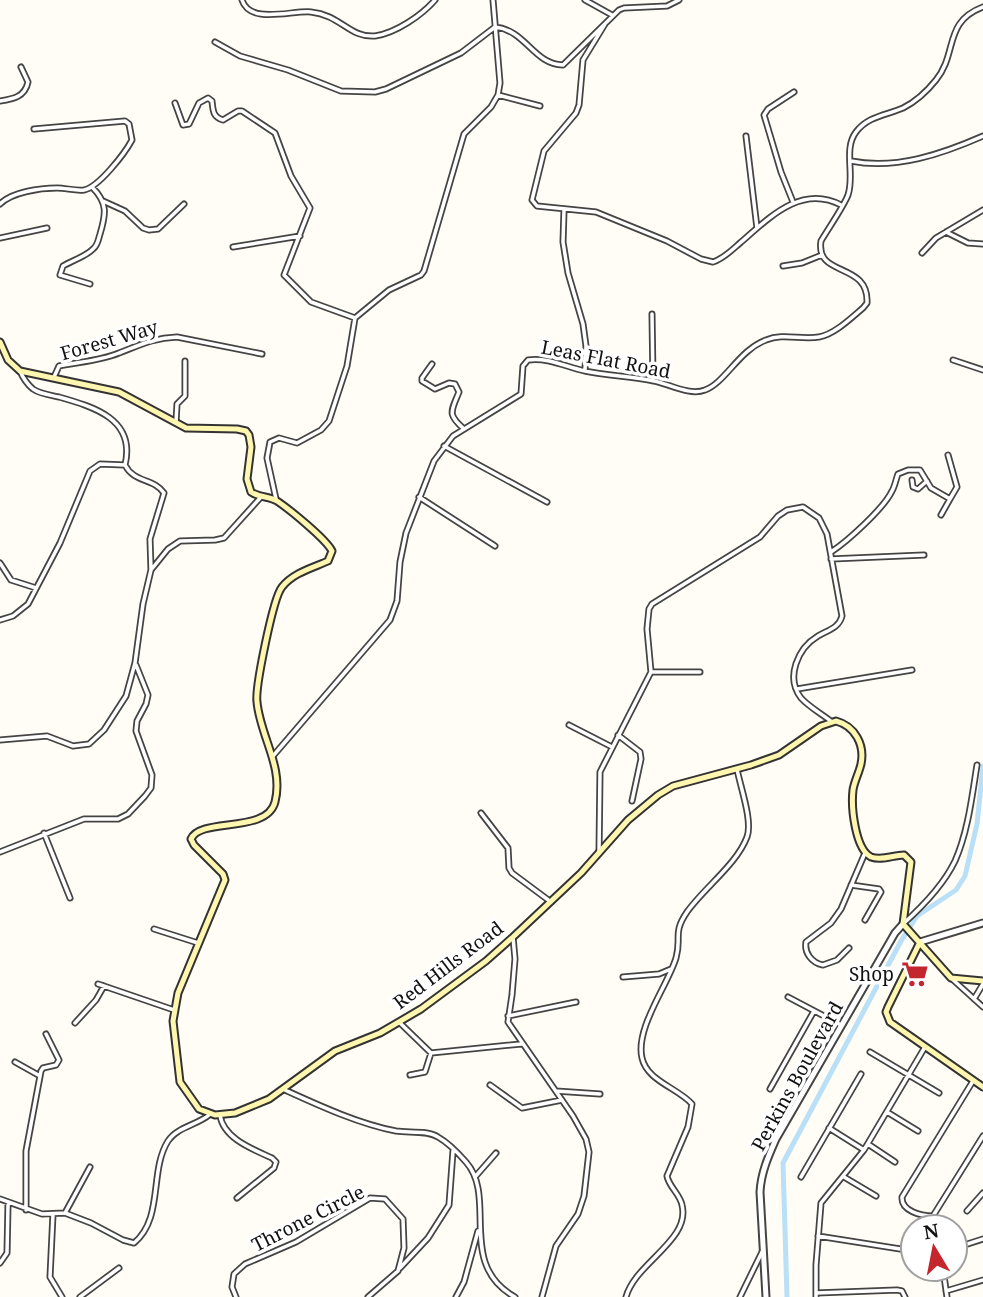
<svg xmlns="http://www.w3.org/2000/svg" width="983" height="1297" viewBox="0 0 983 1297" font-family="'Noto Serif',serif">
<rect width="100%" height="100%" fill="#fffdf5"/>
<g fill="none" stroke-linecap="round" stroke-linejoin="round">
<path stroke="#b9e0f7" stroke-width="5" d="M787,1297L783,1163L901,941L917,916L956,890L965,876L977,824L983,766"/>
<defs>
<path id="minor" d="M242,0C250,25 292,10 311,12C341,15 349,38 375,36C396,33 422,15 435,0
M585,0L612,15
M605,24L583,60L579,105L576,113L544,151L532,200L537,206L596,212L667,241L701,259L713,262C723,259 732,250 740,243C769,218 801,184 841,205
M215,42L240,56L288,70L341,91L375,92L386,89L461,53L495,27C526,30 533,64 563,65L619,10L624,8L667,6L679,0
M498,95L540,106
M0,101C13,99 25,97 28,82L21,67
M175,103L183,125L189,124L199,103L208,98L212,101C213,111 213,117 223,120L238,111H242L275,133L291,176L310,208L284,275L311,302L355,318
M746,136L757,228
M851,161C896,170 942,154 983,136
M103,201L125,211L143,228L149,230L158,229L184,204
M793,202L781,172L764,115L768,109L794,92
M0,204C12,192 40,188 57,188C66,188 75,191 84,190C99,187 125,153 132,140L129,124L125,121L34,129
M564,210L563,242L568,273L583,324L586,346L585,371
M946,232L968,243L983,244
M0,238L47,228
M233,247L300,236
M922,253L936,238L983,210
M783,266L802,263L822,255
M90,284L60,275L63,266C73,260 85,257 93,249C98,245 98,240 100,234C106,214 108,203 92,187
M652,314L653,381
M953,360L983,370
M432,364L422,378V381L435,389L449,383L455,384L459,392C451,412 447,414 464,429
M20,371C23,378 27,384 33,389C40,394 50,395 59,397C94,407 136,419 125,465
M54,377L59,366C78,362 100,361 119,353C140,345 153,338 177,337L262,354
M176,422L177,404L185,396V361
M444,446L547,502
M948,455L957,487L950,499
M125,465C134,483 154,478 164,493L150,539L151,570
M912,480L913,487L918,489L927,481
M419,497L495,546
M276,499L267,458L270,442L279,438L297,443L321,430L329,421L347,366L355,318L389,290L421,275L424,271L464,134L491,107L498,95L500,83L493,0
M831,552C848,541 884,508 892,491C895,486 896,479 898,474L908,470H920L931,488L950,499L941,515
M831,559L924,555
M0,563L11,580L36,588
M0,620L13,616L28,604L60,543L90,471L100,464L125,465
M651,672H700
M797,689L912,670
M569,725L612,747
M618,735L640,752L641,759L632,801
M0,740L47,736L73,746L89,744L104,730L126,696L135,663L143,604L151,570L168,549L180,541L215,540L224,538L261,497
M273,756L390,620L397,601L400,562L406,533L434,461L453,436L521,394L523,366L528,360C548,357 566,367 585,371C608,376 631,376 654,381C669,384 690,396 705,390C725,383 739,350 766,340C783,333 801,340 819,337C835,334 851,318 863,308L867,303C869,261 815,278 821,241C828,229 844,206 848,195C855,175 843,149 856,132C868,116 887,115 903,108C915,102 928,90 936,80C958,53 943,22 983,7
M481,813L508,848L509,868L512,873L551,902
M44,833L70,898
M0,852L84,819H118L128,814L145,796L151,788L152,775L136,731L137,721L146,704L148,695L136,665
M599,853L600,772L651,672L647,629L649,609L652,604L760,537L778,516L787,510L803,507L819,518L827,534L842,616C839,628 828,630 818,636C798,648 785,677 801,698C809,707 822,714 832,722
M851,885L879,889L881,892L865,920
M903,924C922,907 944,884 955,861C968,832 972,796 977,765
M154,929L198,943
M513,937L515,959L512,995L508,1022L573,1116L586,1139L589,1152L584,1196L578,1214L556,1246L542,1297
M849,948L837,960L823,965C812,963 804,953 806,942L831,923L841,909L865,853
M623,977L659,974L671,969
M951,978L983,1007
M98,984L174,1010
M788,997L841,1025
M974,999L983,984
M508,1016L576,1002
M399,1022L431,1053L521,1044
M75,1023L96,1000L104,986
M870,1052L939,1093
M15,1062L40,1076
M410,1075L425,1072L431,1053
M973,1081L902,1197C901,1211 921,1216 933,1216L983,1136
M490,1085L522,1108L562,1100
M770,1089L814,1011
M285,1090C318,1105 359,1124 396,1131C409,1133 427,1130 438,1137C447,1142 459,1154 466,1162C498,1198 456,1264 515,1297
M556,1091L600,1094
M887,1112L918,1131
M220,1115C223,1138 252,1149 272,1158L276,1162L274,1168L237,1198
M829,1128L864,1150
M868,1144L895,1162
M475,1177L496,1153
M801,1177L861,1074
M844,1177L876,1196
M0,1199L42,1214L65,1213L91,1223L123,1240L134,1243C164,1218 149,1171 168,1141C177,1127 197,1125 209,1115
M26,1210V1151L41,1071L43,1068L56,1065L59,1060L46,1034
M967,1211L983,1193
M65,1213L90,1167
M53,1214L50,1277L62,1297
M818,1236L913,1251
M955,1248L983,1239
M0,1263L7,1253L8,1205
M400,1268L428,1238L449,1205L453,1151
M943,1269L947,1297
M946,1291L983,1280
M816,1293L897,1290L902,1291L905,1297
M80,1297L119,1268
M236,1297L232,1287L234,1274L245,1264L296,1242L370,1198L385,1199L403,1219L404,1248L398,1271L368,1297
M456,1297L464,1282L478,1231
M626,1297C635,1263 691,1240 682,1205C680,1194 669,1187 667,1176L688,1127L692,1104C678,1088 647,1081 642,1058C635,1028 668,985 676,958C682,937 672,934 687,912C704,888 737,864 747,837C753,821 740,786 737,769
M740,1297L762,1252
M816,1297V1265L821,1203L864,1150L925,1047"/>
<path id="tertiary" d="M920,942L983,923
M766,1297L760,1192C761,1173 768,1157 776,1139L895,933L903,924"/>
<path id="secondary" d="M0,342L8,360L20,371L119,392L186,428L237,429L246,431L249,435L251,447L247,479L251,492C260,498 269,496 277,501C289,509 326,539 332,551L328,561C312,568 293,573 282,587C273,598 255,688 257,702C260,736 284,767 275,802C267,834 200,817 191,839L194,845L223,874L225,880L178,993L173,1021L180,1082L199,1109L215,1115L235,1113L269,1099L335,1051L380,1033L421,1009L486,961L513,937L581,873L628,820L658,795L673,786L751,765L779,755L821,726L836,721C855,726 865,745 861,764C859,773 854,782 853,790C851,807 855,849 871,857C882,861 893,855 904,855L911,862L903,924L951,978L983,981
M920,942L888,1007L886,1012L890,1022L983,1087"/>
</defs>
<use href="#minor" stroke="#444" stroke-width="7"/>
<use href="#tertiary" stroke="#444" stroke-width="9"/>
<use href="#secondary" stroke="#333" stroke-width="9"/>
<use href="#minor" stroke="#fff" stroke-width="3.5"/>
<use href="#tertiary" stroke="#fff" stroke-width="5"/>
<use href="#secondary" stroke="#fff6b0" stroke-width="5"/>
</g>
<defs>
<symbol id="supermarket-bare" viewBox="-9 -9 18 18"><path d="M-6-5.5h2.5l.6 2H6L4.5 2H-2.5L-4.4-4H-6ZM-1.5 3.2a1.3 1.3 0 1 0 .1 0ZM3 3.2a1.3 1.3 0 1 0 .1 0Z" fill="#c4262e" stroke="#fff" stroke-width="2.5" paint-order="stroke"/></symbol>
</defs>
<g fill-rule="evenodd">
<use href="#supermarket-bare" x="896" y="955" width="38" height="38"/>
</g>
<g text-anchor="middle" stroke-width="7" stroke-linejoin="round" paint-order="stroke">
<g font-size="19" fill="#111" stroke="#fff">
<text transform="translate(109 340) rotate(-16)" y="7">Forest Way</text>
<text transform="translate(606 359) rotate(11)" y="7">Leas Flat Road</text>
<text transform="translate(448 965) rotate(-37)" y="7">Red Hills Road</text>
<text transform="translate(797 1076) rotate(-61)" y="7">Perkins Boulevard</text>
<text transform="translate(308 1218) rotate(-27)" y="7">Throne Circle</text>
</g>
<g font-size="19" fill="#111" stroke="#fff" text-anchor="end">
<text x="894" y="981">Shop</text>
</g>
</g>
<g transform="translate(934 1248) rotate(350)"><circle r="33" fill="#ffffff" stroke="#a0a0a0" stroke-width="2"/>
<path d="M0-5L12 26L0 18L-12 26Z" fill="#c4262e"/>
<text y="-10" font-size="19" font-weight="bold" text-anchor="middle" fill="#111111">N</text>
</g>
</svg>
